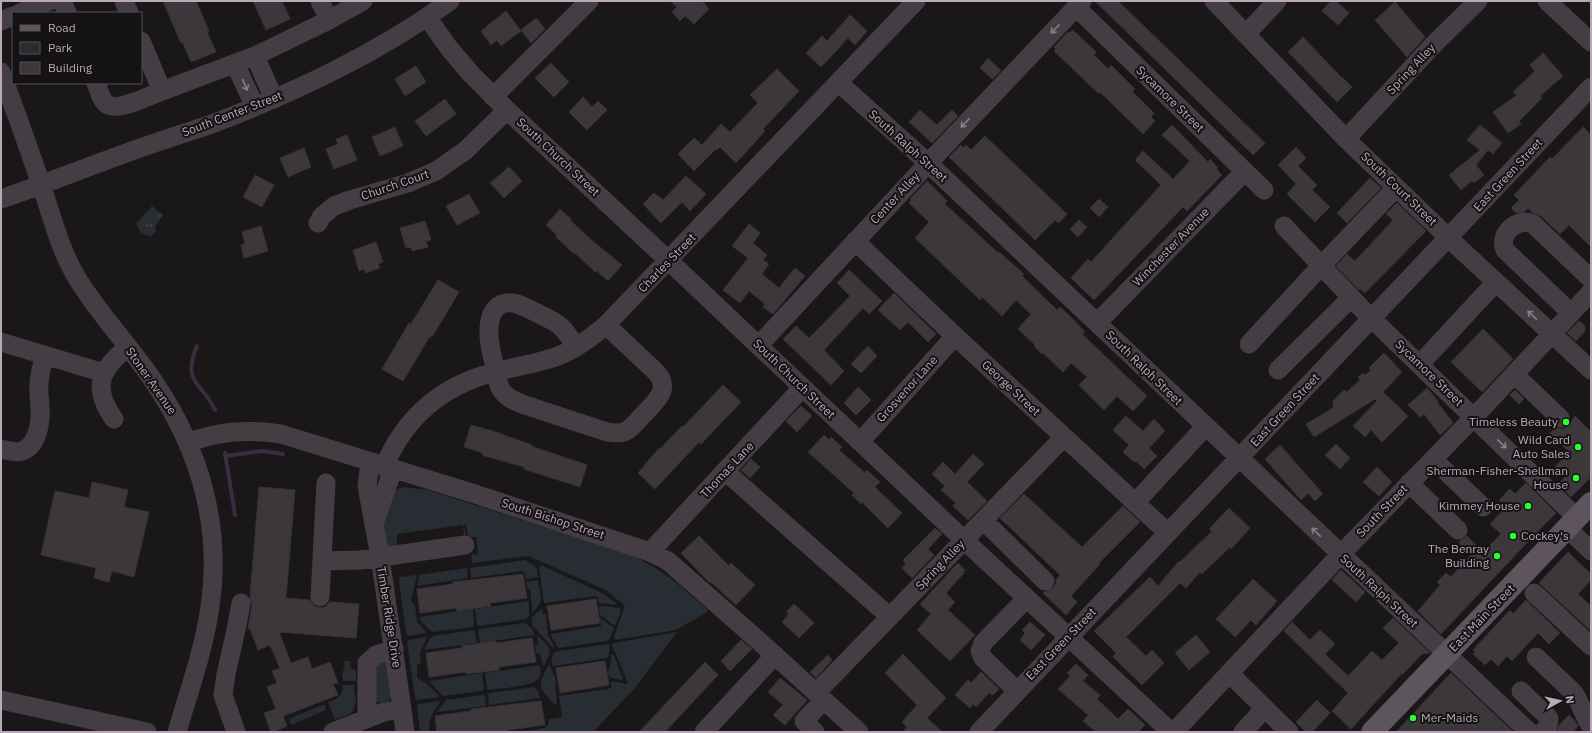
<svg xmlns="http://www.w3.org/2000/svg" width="1592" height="733" viewBox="0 0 1592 733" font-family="'IBM Plex Sans',sans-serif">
<defs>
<pattern id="park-tufts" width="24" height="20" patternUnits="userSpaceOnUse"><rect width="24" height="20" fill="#272d32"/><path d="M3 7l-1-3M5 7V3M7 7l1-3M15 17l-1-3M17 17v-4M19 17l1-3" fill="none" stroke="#44494e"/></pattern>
</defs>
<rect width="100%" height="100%" fill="#1a1719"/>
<path fill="#272d32" d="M404,487L428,490L629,554C661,568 682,587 708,610L707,612L676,630L615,640L614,637L625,606L606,590L528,556L472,563L471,555L478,554L476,537H468L466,524L464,525L467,542H465L463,525L397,534V546L389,548L385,545L382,522L394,490Z
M525,560L537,568L538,577L526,579L525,573L522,571L471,578L470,568Z
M541,565L604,594L618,605L599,603L598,598L595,596L544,603L539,567Z
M467,568L468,578L417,586L419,575Z
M417,575L411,601L415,606L417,622L426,632V633L409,636L406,634L399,580L400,577Z
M538,580C540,596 545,602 532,613V606L530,589H528L526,582Z
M529,601V616L526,619L479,626L477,624L475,609Z
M603,606L620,608L621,611L615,626L600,615L599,607Z
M473,609L474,624L473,627L432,632L420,620V617Z
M540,610H542L543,615L546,614L548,635L555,648L551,646L532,625V617Z
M600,618L614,628L610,639L607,641L558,648L550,634L601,626Z
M525,623L533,630L534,635L480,643L478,631L480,629Z
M474,630L475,632L477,643L424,650L430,638L433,636Z
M677,632L634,689L593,732H520L544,728L548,726L549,719L562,717L559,696L608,689L611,688V681L626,684L628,683L612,645L614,643Z
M537,634C550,650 554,647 544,666H543L540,653L537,654L535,646L538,645Z
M426,637L427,638L420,652L421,662L417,666V678L426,683L439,696V697L418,700L415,698L407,642L409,640Z
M608,644L610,645L608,658L553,666L551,661L554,653L558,651Z
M611,655H614L623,679L621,680L609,677L608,669L610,668Z
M343,661H350L351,668L356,671V681H343L342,673L345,667Z
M384,661L387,663L392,695L389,701L381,703L376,701L374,669Z
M540,665C541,670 541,674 539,678C532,687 501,688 489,690L487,689L485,673Z
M548,666H550L554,676H555L556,685H555L557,704L555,705C540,687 536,689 548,666Z
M482,673L484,689L482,691L443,696L429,681Z
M343,685H356L354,686V694L356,695C355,715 352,713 335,720L328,702C338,699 342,697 343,685Z
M534,687L537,690L540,698L489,705L488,696L489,693Z
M483,695L485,696L486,706L437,712L446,700Z
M439,701L440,702C435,710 425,723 431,732H420L417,706L418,704Z
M324,704L326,710L291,725L289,719Z"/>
<path fill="url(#park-tufts)" d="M152,206L163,215L155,227L156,231L151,237L140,232L136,224Z"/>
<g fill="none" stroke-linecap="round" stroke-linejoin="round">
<path stroke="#3b2c3f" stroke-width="4" d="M197,346C181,384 202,381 215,410
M225,453L235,515
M225,456L262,451L283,454"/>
</g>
<path fill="#3c373b" stroke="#363134" d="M163,1H196L209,31L207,32L216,52L191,62L183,43H181Z
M253,1H282L290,19L266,30Z
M670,1H702L709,9L694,24L685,16L680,21L672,12L677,7Z
M1095,1H1118L1265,143L1253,155Z
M1331,1H1336L1349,13L1338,25L1322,11Z
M1395,2L1425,37L1407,57L1375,20Z
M506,11L521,31L501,46L497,40L491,45L481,31Z
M850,15L867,31L855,45L848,38L821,67L806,53L822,36L827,41Z
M536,18L545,29L531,43L521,30Z
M1073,30L1096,52L1094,55L1108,69L1111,65L1135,89L1132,91L1154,113L1151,117L1155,121L1143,134L1100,92L1098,93L1054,51L1056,49L1054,47L1068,32L1070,33Z
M1303,37L1342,78V77L1352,87L1337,102L1288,52Z
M1543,53L1563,76L1540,96L1542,98L1519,121L1521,124L1508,133L1493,112L1517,95L1513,92L1535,71L1530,65Z
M988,58L1001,71L992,79L980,68Z
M551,63L569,82L554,97L535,78Z
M416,66L426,82L405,96L395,79Z
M777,69L799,91L763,129L765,131L736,163L720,147L717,150L716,149L694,171L678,154L694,138L702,145L721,124L730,132L758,103L750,95Z
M583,97L592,107L598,101L607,110L587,130L569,112Z
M445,99L456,114L426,136L415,121Z
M920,110L937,125L952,110L958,116L932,143L909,122Z
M1172,125L1208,162L1210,159L1218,168L1217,170L1222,175L1187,211L1183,207L1094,300L1071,278L1088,259L1091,262L1161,185L1135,160L1143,151L1173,179L1190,161L1162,135Z
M1480,125L1502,143L1493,154L1488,150L1476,165L1484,175L1474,183L1472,181L1461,190L1449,175L1480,150L1467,140Z
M395,127L403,146L380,156L372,137Z
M1583,127L1591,135V247L1569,225L1560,234L1541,216L1533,213L1528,208L1524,212L1516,213L1511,208L1519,200L1514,195L1550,157L1552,159Z
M347,135L357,160L334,169L326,149L338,144L336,139Z
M985,136L1067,214L1059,223L1055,220L1035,240L949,157L961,145L964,148L966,145L971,150Z
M1296,147L1306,158L1298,166L1317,185L1312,190L1330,207L1315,222L1287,194L1296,184L1278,165Z
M304,148L311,167L288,177L280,158Z
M509,167L522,181L504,198L490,183Z
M255,175L274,185L262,207L243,197Z
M686,176L706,194L690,211L682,202L661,223L643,204L654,193L663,200Z
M1370,178L1381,188L1347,223L1337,213Z
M927,181L947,201L945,204L998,253L999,252L1024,274L1022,276L1057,310L1060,307L1070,316L1085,332L1082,334L1147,396L1133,411L1117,396L1104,410L1079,385L1087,377L1071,363L1063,372L1043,353L1042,354L1034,346L1035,345L1018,329L1031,314L1016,300L1002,316L982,297L980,300L915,238L929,222L909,203L911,200L910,199Z
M469,194L480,213L457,225L446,206Z
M1099,199L1108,207L1099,217L1090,208Z
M1397,203L1426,231L1365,293L1360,289L1359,290L1336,266L1347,254L1355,261L1393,220L1386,214Z
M560,209L571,219L570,220L589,238L622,265L608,281L597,271L595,272L575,253L574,254L555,236L557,235L546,225Z
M1079,220L1087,227L1078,237L1070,229Z
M425,221L431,240L426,241L428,247L412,251L411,247L406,248L400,228Z
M749,224L760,233L753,243L767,255L763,260L769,264L762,274L779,288L795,268L805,276L773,314L763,307L765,304L749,291L740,303L723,290L748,258L732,246Z
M261,226L268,251L244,258L241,245L245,244L242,232Z
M376,242L383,262L378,264L380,268L366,273L364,269L359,271L353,250Z
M849,270L882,301L869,314L863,308L824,350L844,371L831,385L783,339L796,326L809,338L824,323L850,296L837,283Z
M438,280L459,292L432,337L430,336L403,381L382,369L409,323L411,324Z
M894,293L936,334L928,342L908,322L900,330L878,310Z
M1579,321L1585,326V331L1576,341L1567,333Z
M1483,329L1513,359L1482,392L1451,362Z
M868,346L877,356L861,373L851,364Z
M1384,353L1402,372L1383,392L1408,416L1382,442L1371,430L1365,437L1353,426L1377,401L1375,399L1314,437L1306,424L1333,408V401L1344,390L1347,392L1360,380L1358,377L1363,373L1365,375L1371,370L1369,368Z
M723,385L741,402L701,444L699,442L655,489L638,473L659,448L660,449L682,426L683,427Z
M858,387L871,400L856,415L844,403Z
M1427,388L1438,401L1437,402L1453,423L1440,435L1424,414L1420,417L1408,405Z
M1515,390L1524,399L1519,404L1510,395Z
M801,406L812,416L797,432L786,421Z
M1126,416L1143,431L1154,419L1165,431L1149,448L1157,456L1144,469L1136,461L1134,462L1123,452L1129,445L1113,430Z
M1575,416L1591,432V477L1571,497L1558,484L1565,477L1555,467L1569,452L1550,433L1556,428L1563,429L1568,426Z
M471,425L503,434V435L532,445L531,446L587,465L580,487L524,469V467L482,455L483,453L464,447Z
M824,435L829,440L831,437L842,447L839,450L865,473L867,470L880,482L875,487L902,513L888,528L862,502L861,504L852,495L854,493L808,452Z
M1336,444L1350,458L1340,469L1325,455Z
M1280,445L1323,494L1315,501L1308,493L1301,500L1265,459Z
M973,454L984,464L967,482L987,501L968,520L953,506L956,503L941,490L945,486L932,474L943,462L955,474Z
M751,459L760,467L750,478L741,470Z
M1377,467L1392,482L1379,496L1363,482Z
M92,482L128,490L124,507L149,512L134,577L112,571L109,582L94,578L96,568L41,555L55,491L89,498Z
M1526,483L1556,513L1539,530L1441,634L1418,611L1440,585L1437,582L1446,573L1451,577L1471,555L1459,543L1461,540L1467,536L1483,552L1501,534L1490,524L1506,507L1499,500L1510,489L1515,494Z
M259,487L295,490L286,598L310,600L314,606L319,608L325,607L330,602L359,604L356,638L279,632L291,663L308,657L312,669L330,662L338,683L333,684L338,695L283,716L287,726L273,732H271L264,713L276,709L267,687L277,683L272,671L280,668L270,645L258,650L250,629H248L252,605L250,597Z
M1024,494L1082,547L1123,506L1140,522L1099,563L1100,564L1071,596L1077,602L1066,615L1043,593L1053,588L1056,584V580L1060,575L1000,518Z
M1229,508L1250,528L1231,549L1230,547L1202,574L1200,572L1186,588L1180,583L1126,637L1146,656L1152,650L1164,663L1142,685L1113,657L1116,653L1094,631L1150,577L1158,586L1179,561L1180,562L1212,531L1209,529Z
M935,528L942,534L928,549L934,555L912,578L902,568L906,564L903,560Z
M699,536L729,566L731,563L755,585L736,605L711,582L710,583L681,553Z
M1568,552L1591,574V580L1578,594L1591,606V631L1539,583Z
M958,563L965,570L963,572L964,573L946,593L955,602L948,610L975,635L950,661L917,630L931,614L920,604Z
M1341,570L1365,592L1356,602L1332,580Z
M523,574L527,598L490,603L491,606L457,611L456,608L420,613L417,589L453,584V582Z
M1253,579L1277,601L1256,625L1251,620L1235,637L1216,619Z
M596,599L600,623L551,630L547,606Z
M1526,600L1560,633L1549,644L1538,633L1512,661L1507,656L1498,666L1491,659L1485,665L1473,654L1475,652L1473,650L1510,610L1513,614Z
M794,604L814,623L799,638L782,622L789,614L786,612Z
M1393,618L1430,653L1422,654L1403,674L1402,673L1351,729L1332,711L1348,693L1284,631L1292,622L1310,640L1320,630L1335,644L1325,654L1348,676L1372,651L1382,660L1399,643L1383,628Z
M1030,622L1045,635L1031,650L1020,640L1025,633L1022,630Z
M1196,635L1210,652L1189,670L1175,653Z
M532,638L536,662L499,667V670L466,674L465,672L429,677L426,653L462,648V646L495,641L496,643Z
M741,640L752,649L730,671L721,661Z
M903,654L946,698L927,718L942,732H902L907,727L902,722L917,705L885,673Z
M828,655L832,660L816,678L810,672Z
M605,661L609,685L560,693L556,668Z
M705,662L718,675L665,732H639Z
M1076,664L1088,675L1083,681L1100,695L1097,699L1118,719L1128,709L1145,725L1138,732H1096L1083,721L1088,715L1058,689L1070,676L1067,673Z
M981,672L999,689L993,695L989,693L976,707L973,704L970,708L955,695L968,680L971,683Z
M1451,673L1513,732H1396Z
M780,678L807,700L785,725L773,715L783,705L768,692Z
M1317,700L1330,713L1312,732H1306L1296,722Z
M541,701L545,725L508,730V732H437L435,716L471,711V709Z
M1569,715L1575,721L1578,726L1573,732H1557L1559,725Z"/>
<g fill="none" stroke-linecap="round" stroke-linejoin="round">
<path stroke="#443d43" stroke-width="19" d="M62,1L67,13
M124,1L129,13
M320,1L329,20
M1214,1L1346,139L1455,244L1591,370
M1547,1L1591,42
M1076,7L1264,190
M20,13L49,1
M427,17L449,48L471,74L507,110L669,261L964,540L1171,732
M1,21L13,16
M1246,34L1277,1
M141,41L162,91L255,56L329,20L363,1
M255,56L274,99
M235,64L255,107
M1,72C15,110 29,149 42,187C52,217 60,250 77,278C100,316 132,348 156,385C200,451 222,527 210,607C204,649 189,691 177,732
M96,83C99,90 101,101 108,105C119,111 151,95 162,91
M839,83L928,163L1529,732
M493,97L589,1
M1346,139L1433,45L1478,1
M1,199C51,182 99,162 149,145C169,138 191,131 212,124C295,92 377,54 450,1
M318,223L322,216L334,206L350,200L408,183L436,171L466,150L507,110
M1284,226L1364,311L1577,518
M855,241L955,336L1168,533
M1571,313L1505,250C1498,234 1517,217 1533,224L1591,279
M1097,323L1245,171
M1,342L104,373
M1249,344L1321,266L1389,195
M759,345L934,157L1082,1
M576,347C561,323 558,323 533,311C527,308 520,304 513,303C482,300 488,341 493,359C495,369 496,382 502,391C507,398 515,401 522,404L607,432C613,433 620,434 626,431C632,428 637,421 642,416C655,402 673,389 655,371L606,325
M1420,364L1496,282
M1278,370L1351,298
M1514,374L1560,418
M114,419C92,388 99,370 128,347
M189,442C222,431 246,429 281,434L472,493L650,552L668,561L759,641L859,732
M860,442L955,336
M1,449C8,451 16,453 22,451C38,446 41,421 40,407C40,400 38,393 39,385C39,375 42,365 45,355
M1433,459L1483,507
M370,462L367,486L380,557L402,709
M384,467C405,417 443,385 495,372C518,366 542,363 563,354C579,347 593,336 606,325L916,1
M726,472L890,617
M1409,483L1458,530
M1135,503L1205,427
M984,521L1045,581
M374,524L393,469
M1567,528L1591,551
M650,552L802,388
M322,561L361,560L465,545
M1534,593L1591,646
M320,597L326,483
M1536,657L1574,693C1581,703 1583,716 1591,726
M1229,673L1289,732
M1017,691L983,658L980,651L983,643L1027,598
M1521,691L1549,718L1548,726L1543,732
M816,693L1064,437
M1,700L147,732
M367,718V663L376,655L394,649
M236,732L223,695L226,674L236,630L241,603
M333,732L384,712L402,709L405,732
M704,732L775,655
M815,732L804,721L824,700
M979,732L1591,87
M1174,732L1340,555L1474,417L1591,292
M1243,732L1265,708"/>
<path stroke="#5e545d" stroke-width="22" d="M1372,732L1591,503"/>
</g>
<defs><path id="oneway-shaft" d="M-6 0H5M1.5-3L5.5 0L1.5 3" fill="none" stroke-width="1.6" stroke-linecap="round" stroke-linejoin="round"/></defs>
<g stroke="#8b7e8a">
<use href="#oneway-shaft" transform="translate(1055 29) rotate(134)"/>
<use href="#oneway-shaft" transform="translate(245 85) rotate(66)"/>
<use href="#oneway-shaft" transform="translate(965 123) rotate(134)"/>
<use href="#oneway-shaft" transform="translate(1532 315) rotate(-137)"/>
<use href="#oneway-shaft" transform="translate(1502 444) rotate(44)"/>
<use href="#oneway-shaft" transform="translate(1316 532) rotate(-136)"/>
</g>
<g fill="#2bff31" stroke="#151214" stroke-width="1.5">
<circle cx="1566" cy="422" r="4"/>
<circle cx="1578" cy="447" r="4"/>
<circle cx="1576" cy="478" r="4"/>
<circle cx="1528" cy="506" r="4"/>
<circle cx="1513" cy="536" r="4"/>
<circle cx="1497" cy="556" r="4"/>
<circle cx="1413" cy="718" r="4"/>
</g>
<g text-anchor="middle" stroke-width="4" stroke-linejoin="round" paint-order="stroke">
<g font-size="12" fill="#bba9ba" stroke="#151214">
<text transform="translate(1411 69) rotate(-47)" y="4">Spring Alley</text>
<text transform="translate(1170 99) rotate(44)" y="4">Sycamore Street</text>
<text transform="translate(232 114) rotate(-21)" y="4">South Center Street</text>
<text transform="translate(908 146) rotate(42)" y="4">South Ralph Street</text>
<text transform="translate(558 157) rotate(43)" y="4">South Church Street</text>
<text transform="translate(1508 175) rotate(-47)" y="4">East Green Street</text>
<text transform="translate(395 185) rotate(-19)" y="4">Church Court</text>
<text transform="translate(1399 189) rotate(44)" y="4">South Court Street</text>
<text transform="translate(895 198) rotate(-47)" y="4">Center Alley</text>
<text transform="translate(1171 247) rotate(-46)" y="4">Winchester Avenue</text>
<text transform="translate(667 263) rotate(-46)" y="4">Charles Street</text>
<text transform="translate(1144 368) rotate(44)" y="4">South Ralph Street</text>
<text transform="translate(1429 373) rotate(44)" y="4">Sycamore Street</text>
<text transform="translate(794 379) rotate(44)" y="4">South Church Street</text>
<text transform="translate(151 381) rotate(55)" y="4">Stoner Avenue</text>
<text transform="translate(1011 388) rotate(43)" y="4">George Street</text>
<text transform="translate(907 389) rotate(-48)" y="4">Grosvenor Lane</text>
<text transform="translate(1285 410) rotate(-47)" y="4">East Green Street</text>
<text transform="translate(727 470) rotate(-47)" y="4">Thomas Lane</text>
<text transform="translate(1382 511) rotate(-46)" y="4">South Street</text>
<text transform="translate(553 519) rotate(18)" y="4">South Bishop Street</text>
<text transform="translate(940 565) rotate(-46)" y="4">Spring Alley</text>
<text transform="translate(1379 591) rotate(43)" y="4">South Ralph Street</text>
<text transform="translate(389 617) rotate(81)" y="4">Timber Ridge Drive</text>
<text transform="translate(1482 618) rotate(-46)" y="4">East Main Street</text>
<text transform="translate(1061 644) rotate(-46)" y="4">East Green Street</text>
</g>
<g font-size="12" fill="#bba9ba" stroke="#151214" text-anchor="end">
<text x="1558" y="426">Timeless Beauty</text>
<text x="1570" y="444">Wild Card<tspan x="1570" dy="14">Auto Sales</tspan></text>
<text x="1568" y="475">Sherman-Fisher-Shellman<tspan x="1568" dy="14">House</tspan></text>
<text x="1520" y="510">Kimmey House</text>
<text x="1521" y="540" text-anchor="start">Cockey's</text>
<text x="1489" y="553">The Benray<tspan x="1489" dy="14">Building</tspan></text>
<text x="1421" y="722" text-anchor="start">Mer-Maids</text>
</g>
</g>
<rect width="1592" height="733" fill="none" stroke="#bba9ba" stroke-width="4"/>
<rect x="12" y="12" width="130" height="72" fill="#151214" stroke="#574e56"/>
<rect x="20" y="25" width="20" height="6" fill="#5e545d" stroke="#574e56"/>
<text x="48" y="32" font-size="12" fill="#bba9ba">Road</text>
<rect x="20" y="42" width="20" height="12" fill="#272d32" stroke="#574e56"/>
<text x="48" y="52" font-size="12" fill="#bba9ba">Park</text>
<rect x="20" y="62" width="20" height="12" fill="#3c373b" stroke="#574e56"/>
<text x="48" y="72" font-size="12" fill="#bba9ba">Building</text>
<g transform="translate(1560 701) rotate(82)" stroke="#151214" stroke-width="3" paint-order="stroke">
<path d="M0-3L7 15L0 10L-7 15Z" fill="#bba9ba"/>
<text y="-6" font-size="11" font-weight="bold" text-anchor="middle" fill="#bba9ba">N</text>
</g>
</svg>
